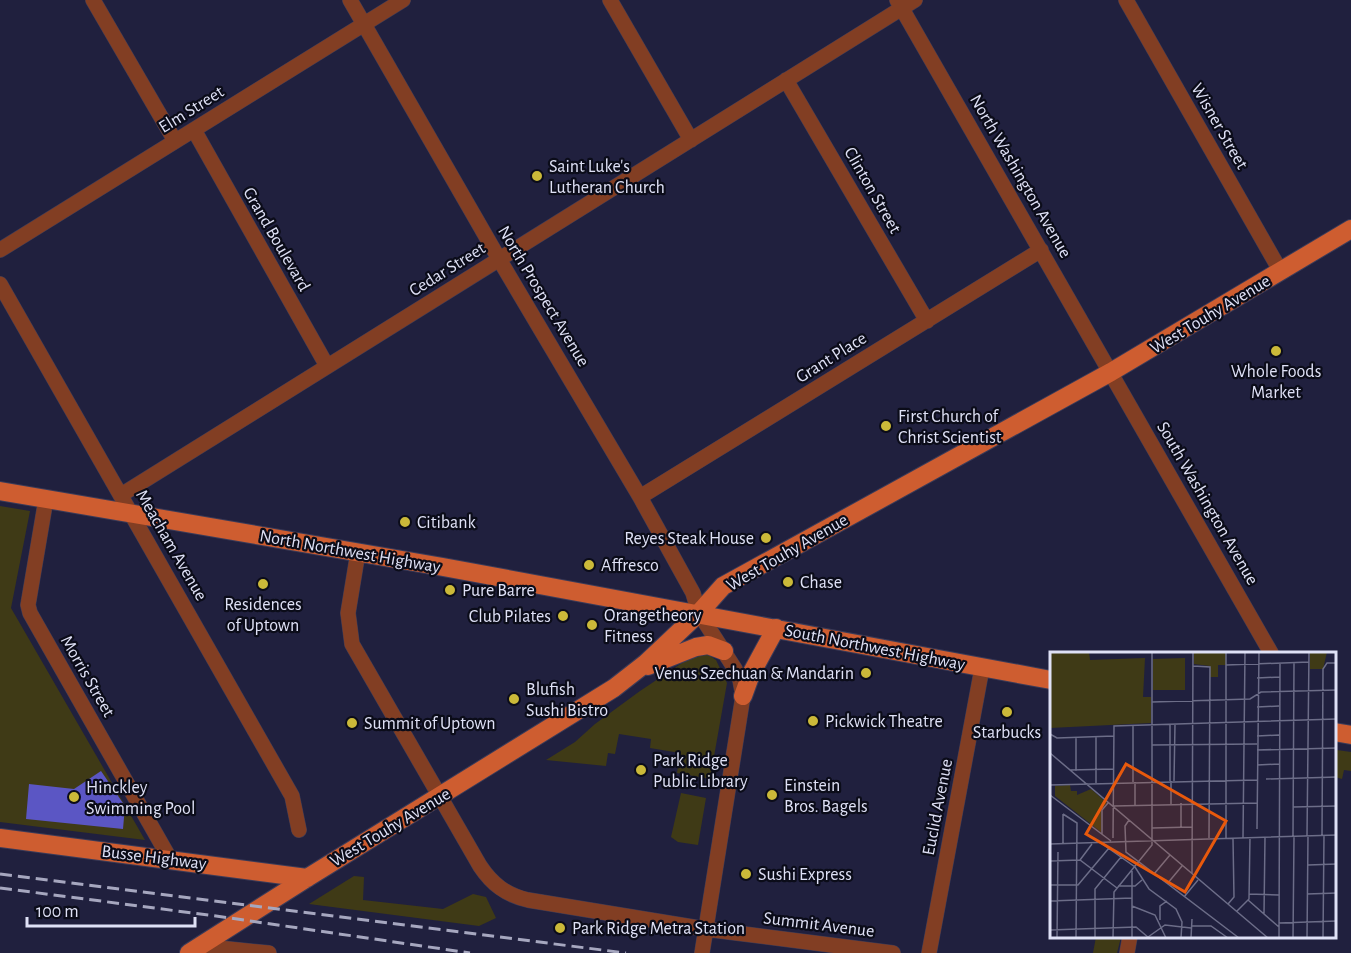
<svg xmlns="http://www.w3.org/2000/svg" width="1351" height="953" viewBox="0 0 1351 953" font-family="'Alegreya Sans',sans-serif">
<rect width="100%" height="100%" fill="#20203e"/>
<path fill="#3f3a16" d="M0,506L30,511L11,608L145,840L0,822Z
M697,653H706L716,660L727,683L710,779L677,773L680,753L650,748L651,739L619,734L615,754L608,753L606,766L546,760L575,742L595,724L640,691Z
M1337,750L1351,752V771L1344,770L1342,779L1335,777Z
M681,793L706,798L698,845L678,842L671,837Z
M354,876L364,877L363,900L443,909L473,894L486,897L496,918L479,926L309,904Z
M1096,937H1121L1117,953H1093Z"/>
<path fill="#5b56c4" d="M101,771L125,806L123,829L26,819L29,784L74,789Z"/>
<g fill="none" stroke-linecap="round" stroke-linejoin="round">
<defs>
<path id="minor" d="M93,0L175,141
M350,0L499,259L640,497L693,593L699,613L735,669L740,680L743,696L702,953
M610,0L691,140
M897,0L1271,653
M1126,0L1281,272
M786,80L927,321
M194,130L327,366
M0,250L403,0
M0,284L292,796L299,830
M121,495L915,0
M640,497L1041,250
M46,499L28,605L30,613L170,859
M358,552L348,613L352,644L480,866C492,884 506,895 528,900L705,929L893,953
M200,946L269,953
M929,953L982,668
M1127,953L1130,936"/>
<path id="major" d="M0,491L443,567L1051,680
M648,666L696,647L708,645L724,651
M743,696L751,674L776,628
M1334,732L1351,735
M0,838L307,878
M189,953L307,878L614,688L646,663L699,613L723,586L1111,372L1351,229"/>
</defs>
<use href="#minor" stroke="#3b3b58" stroke-width="16"/>
<use href="#major" stroke="#3b3b58" stroke-width="20"/>
<use href="#minor" stroke="#823e23" stroke-width="15"/>
<use href="#major" stroke="#ce5d30" stroke-width="18"/>
<path stroke="#a6a7bf" stroke-width="3" stroke-dasharray="12 6" stroke-linecap="butt" d="M0,874L626,953
M0,888L216,916L470,953"/>
</g>
<g fill="#cbb939" stroke="#0b0c19" stroke-width="2">
<circle cx="537" cy="176" r="6"/>
<circle cx="1276" cy="351" r="6"/>
<circle cx="886" cy="426" r="6"/>
<circle cx="405" cy="522" r="6"/>
<circle cx="766" cy="538" r="6"/>
<circle cx="589" cy="565" r="6"/>
<circle cx="788" cy="582" r="6"/>
<circle cx="263" cy="584" r="6"/>
<circle cx="450" cy="590" r="6"/>
<circle cx="563" cy="616" r="6"/>
<circle cx="592" cy="625" r="6"/>
<circle cx="866" cy="673" r="6"/>
<circle cx="514" cy="699" r="6"/>
<circle cx="1007" cy="712" r="6"/>
<circle cx="813" cy="721" r="6"/>
<circle cx="352" cy="723" r="6"/>
<circle cx="641" cy="770" r="6"/>
<circle cx="772" cy="795" r="6"/>
<circle cx="74" cy="797" r="6"/>
<circle cx="746" cy="874" r="6"/>
<circle cx="560" cy="928" r="6"/>
</g>
<g text-anchor="middle" stroke-width="4.5" stroke-linejoin="round" paint-order="stroke">
<g font-size="18" fill="#dfe1f6" stroke="#0b0c19">
<text transform="translate(191 109) rotate(-32)" y="6">Elm Street</text>
<text transform="translate(1220 126) rotate(60)" y="6">Wisner Street</text>
<text transform="translate(1021 176) rotate(60)" y="6">North Washington Avenue</text>
<text transform="translate(873 190) rotate(60)" y="6">Clinton Street</text>
<text transform="translate(277 239) rotate(60)" y="6">Grand Boulevard</text>
<text transform="translate(447 269) rotate(-32)" y="6">Cedar Street</text>
<text transform="translate(544 296) rotate(59)" y="6">North Prospect Avenue</text>
<text transform="translate(1210 314) rotate(-31)" y="6">West Touhy Avenue</text>
<text transform="translate(831 357) rotate(-32)" y="6">Grant Place</text>
<text transform="translate(1208 503) rotate(60)" y="6">South Washington Avenue</text>
<text transform="translate(172 545) rotate(60)" y="6">Meacham Avenue</text>
<text transform="translate(350 551) rotate(10)" y="6">North Northwest Highway</text>
<text transform="translate(787 552) rotate(-30)" y="6">West Touhy Avenue</text>
<text transform="translate(875 647) rotate(11)" y="6">South Northwest Highway</text>
<text transform="translate(88 676) rotate(60)" y="6">Morris Street</text>
<text transform="translate(937 807) rotate(-79)" y="6">Euclid Avenue</text>
<text transform="translate(390 827) rotate(-31)" y="6">West Touhy Avenue</text>
<text transform="translate(154 857) rotate(7)" y="6">Busse Highway</text>
<text transform="translate(819 924) rotate(7)" y="6">Summit Avenue</text>
</g>
<g font-size="18" fill="#dfe1f6" stroke="#0b0c19" text-anchor="start">
<text x="549" y="172">Saint Luke's<tspan x="549" dy="21">Lutheran Church</tspan></text>
<text x="1276" y="377" text-anchor="middle">Whole Foods<tspan x="1276" dy="21">Market</tspan></text>
<text x="898" y="422">First Church of<tspan x="898" dy="21">Christ Scientist</tspan></text>
<text x="417" y="528">Citibank</text>
<text x="754" y="544" text-anchor="end">Reyes Steak House</text>
<text x="601" y="571">Affresco</text>
<text x="800" y="588">Chase</text>
<text x="462" y="596">Pure Barre</text>
<text x="263" y="610" text-anchor="middle">Residences<tspan x="263" dy="21">of Uptown</tspan></text>
<text x="604" y="621">Orangetheory<tspan x="604" dy="21">Fitness</tspan></text>
<text x="551" y="622" text-anchor="end">Club Pilates</text>
<text x="854" y="679" text-anchor="end">Venus Szechuan &amp; Mandarin</text>
<text x="526" y="695">Blufish<tspan x="526" dy="21">Sushi Bistro</tspan></text>
<text x="825" y="727">Pickwick Theatre</text>
<text x="364" y="729">Summit of Uptown</text>
<text x="1007" y="738" text-anchor="middle">Starbucks</text>
<text x="653" y="766">Park Ridge<tspan x="653" dy="21">Public Library</tspan></text>
<text x="784" y="791">Einstein<tspan x="784" dy="21">Bros. Bagels</tspan></text>
<text x="86" y="793">Hinckley<tspan x="86" dy="21">Swimming Pool</tspan></text>
<text x="758" y="880">Sushi Express</text>
<text x="572" y="934">Park Ridge Metra Station</text>
</g>
</g>
<g transform="translate(1050 652)">
<rect width="286" height="286" fill="#20203e"/>
<path d="M0,0H39L40,8L95,6L93,45H101V71L0,76ZM144,0H176V13H168V25H160V14L144,12ZM260,0H277L273,17H260ZM135,6V38H103V7ZM20,133L21,139H27V143L41,137L57,151L51,157V180L5,144V134Z" fill="#3f3a16"/>
<path fill="none" stroke="#6c6d88" stroke-width="1.5" d="M113,0H141M176,13L259,10M143,14L160,15L159,186M207,26L230,25M102,50L200,47L211,40L287,38M207,55L229,54M120,72V129M83,74V130M0,82L7,86L64,84M46,84V131M207,84L229,83M26,85V119M102,93L207,92M207,98L287,96M0,101L218,286M207,113L229,112M20,118L64,117M216,127L287,125M121,129V152M124,129L125,72M0,133L207,128M0,143L61,189M131,151V175M85,153V130M64,154L207,151M243,155L287,154M13,162L27,171L26,286M79,168L75,174L76,200L189,286M102,176L142,175M207,177L209,0M52,182V158L58,151M272,183L273,17L277,11H287M243,184L244,11M257,184L259,0M63,186L64,74L287,67M176,186V0M193,186L195,0M13,191V162M51,191L85,215L99,237L126,257L132,270L131,286M0,192L287,183M30,208L42,192M0,209L30,208L67,236M258,213L287,212M142,221L143,0M104,222L120,203M117,232L132,214M0,233H28L59,196M68,234H85L92,228M199,242L229,243M257,242L287,241M134,245L148,228M198,248L229,275M0,249L82,246M178,252L184,245L183,187M82,254L105,263L116,286M187,259L199,247L200,185M214,262L215,185M110,268V254L117,249M229,271L287,269M141,274H161L178,286M0,278L86,275L99,286M98,285L115,273L141,276M7,286L8,200M45,286V237L71,205M63,286L64,240L102,193V0M82,286V219M141,286L142,267M229,286L230,11M243,286L244,185M257,286L258,184M273,286L274,183"/>
<path fill="#e8590c" fill-opacity="0.15" stroke="#e8590c" stroke-width="3" d="M76,112L176,169L135,240L36,182Z"/>
<rect width="286" height="286" fill="none" stroke="#dfe1f6" stroke-width="3"/>
</g>
<path d="M27 917v9h168v-9" fill="none" stroke="#dfe1f6" stroke-width="3"/>
<text x="36" y="917" font-size="18" fill="#dfe1f6" stroke="#0b0c19" stroke-width="4.5" paint-order="stroke">100 m</text>
</svg>
